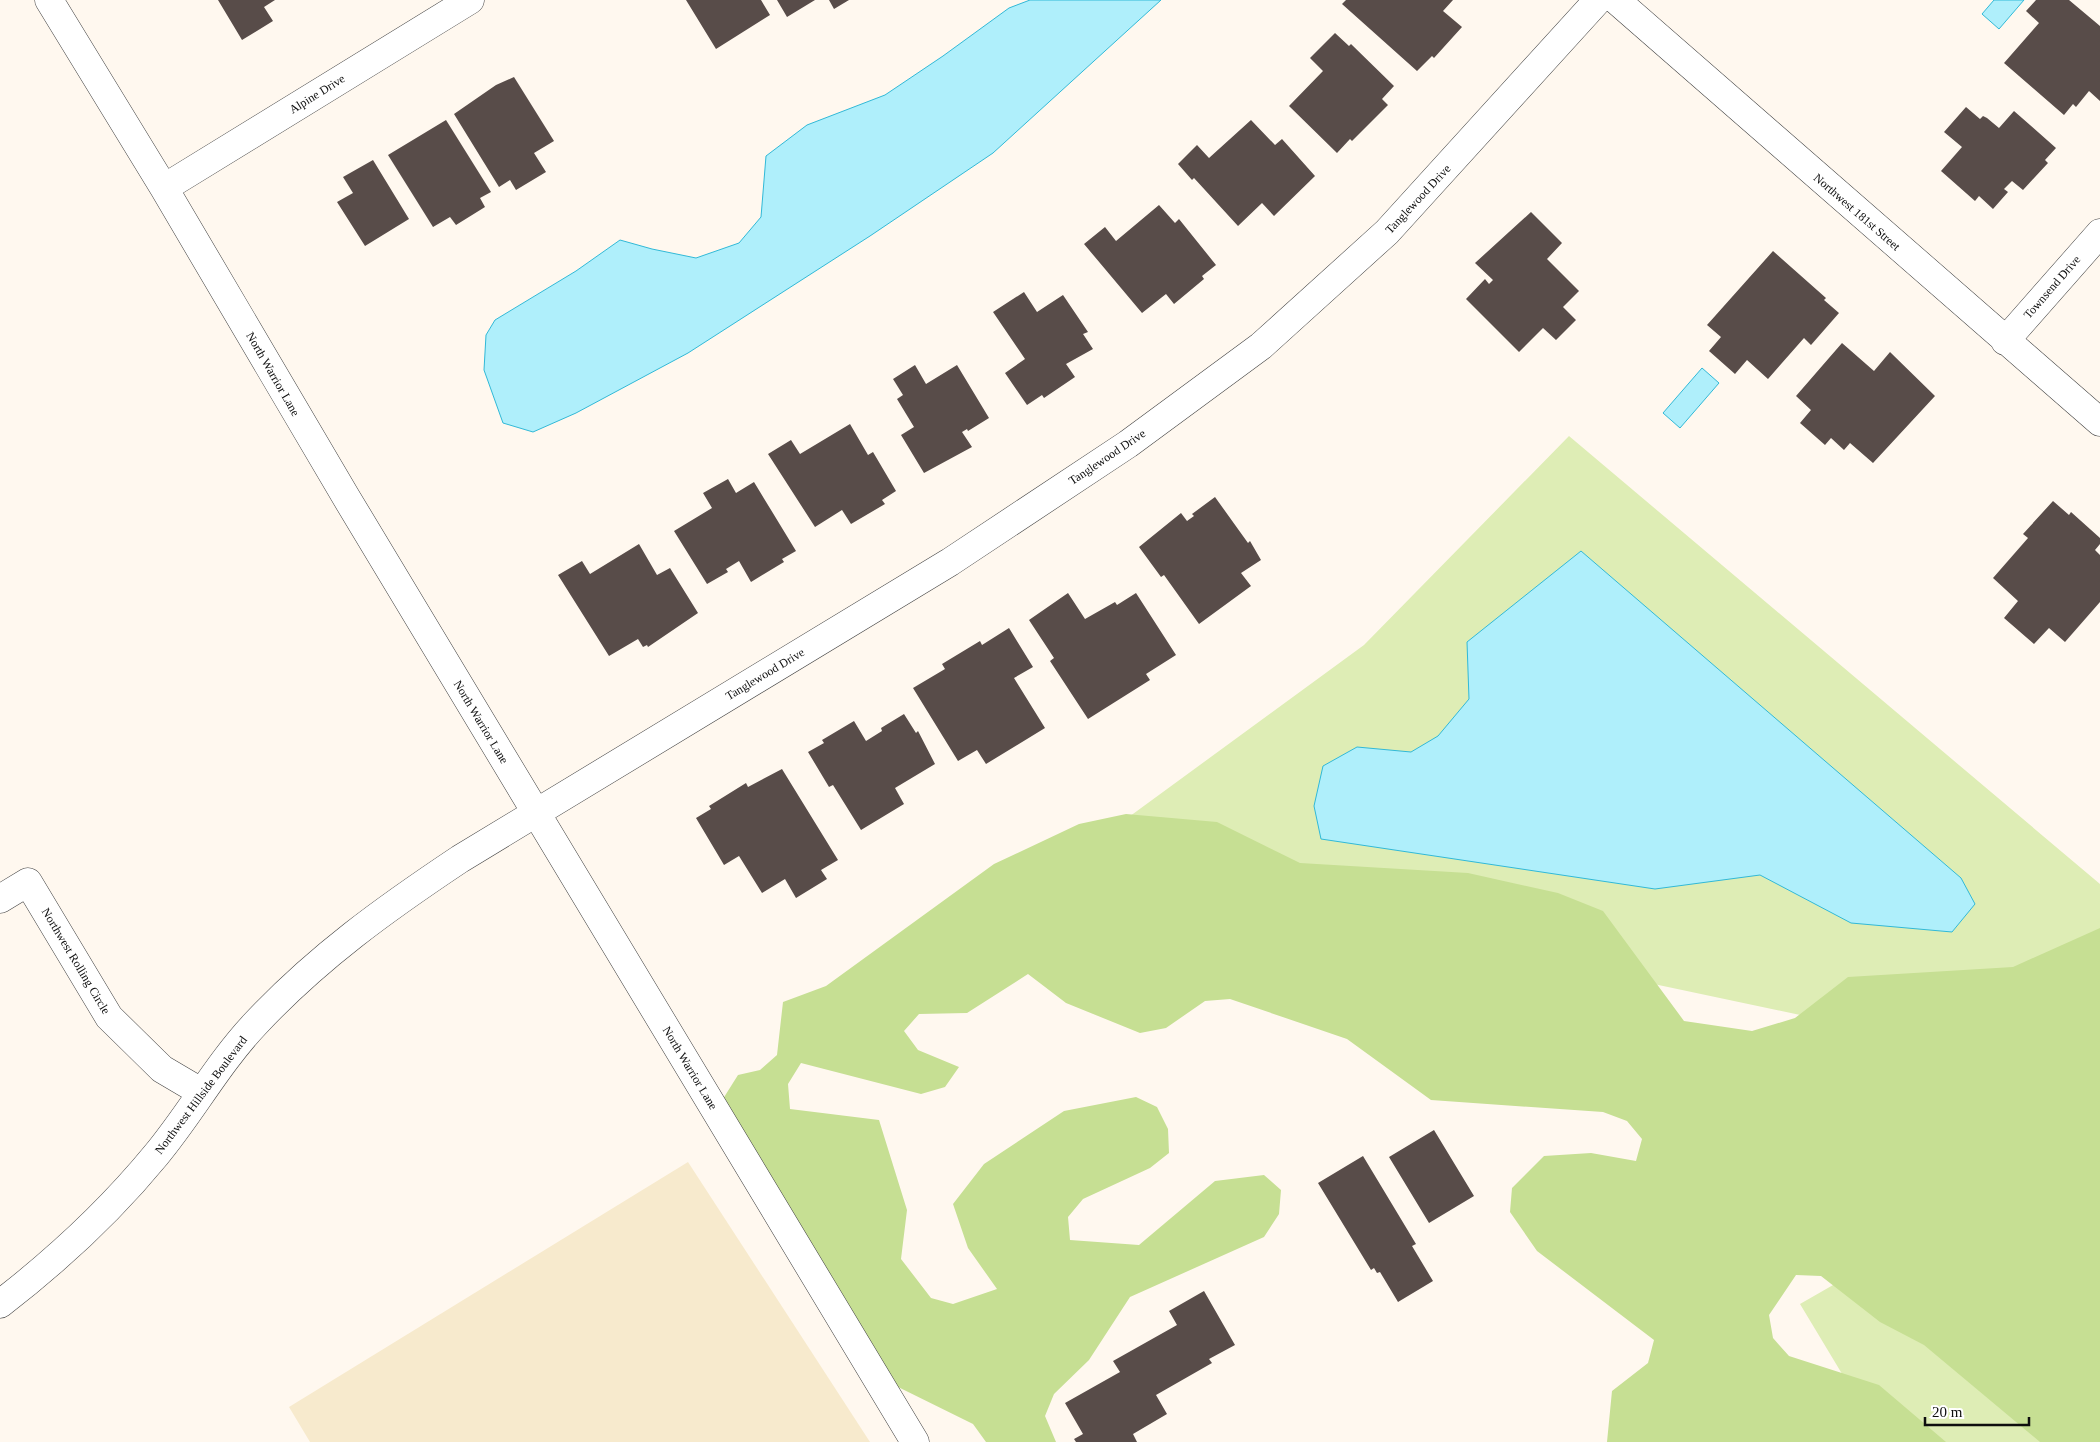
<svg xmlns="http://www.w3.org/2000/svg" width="2100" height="1442" viewBox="0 0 2100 1442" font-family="Georgia,serif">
<rect width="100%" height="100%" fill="#fff8ef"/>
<path fill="#f7eacd" d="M688,1162L870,1442H310L289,1407Z"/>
<path fill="#deedb5" d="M1569,436L2100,884V963L1899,1036L1070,860L1364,645Z
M2100,1132V1442H1883L1800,1304Z"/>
<path fill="#c6df93" d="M1126,814L1217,822L1300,863L1468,873L1558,893L1603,911L1684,1021L1752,1031L1795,1018L1848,977L2013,967L2100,928V1442H2040L1924,1345L1880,1322L1821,1276L1796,1275L1769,1315L1773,1338L1789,1356L1879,1385L1946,1442H1607L1612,1391L1648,1363L1654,1340L1537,1251L1510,1212L1512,1188L1544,1156L1591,1153L1636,1161L1642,1139L1627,1121L1603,1112L1431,1100L1347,1039L1230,999L1205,1001L1166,1028L1140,1033L1066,1003L1028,974L967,1013L919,1014L904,1031L918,1050L959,1067L945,1087L921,1094L801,1063L788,1084L790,1109L879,1120L907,1210L901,1259L931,1298L953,1304L997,1289L968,1248L953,1204L984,1164L1064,1111L1136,1097L1157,1107L1168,1129L1169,1153L1150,1168L1083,1199L1068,1217L1070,1240L1139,1245L1215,1181L1264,1175L1281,1190L1279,1214L1264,1237L1130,1297L1089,1360L1054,1394L1045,1416L1056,1442H986L973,1424L894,1385L721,1102L738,1075L760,1070L777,1055L783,1002L826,986L994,864L1079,824Z"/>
<path fill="#afeffb" stroke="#31b9d7" d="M1030,0H1161L993,153L870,236L688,353L576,413L533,432L503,423L484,370L486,335L495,320L576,271L620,240L652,249L696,258L739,243L761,217L766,156L807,125L885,95L943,56L1009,8Z
M1994,0H2024L1999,29L1982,14Z
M1702,368L1719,383L1680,428L1663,413Z
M1581,551L1961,878L1975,904L1952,932L1851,923L1760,875L1655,889L1321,839L1314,806L1323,766L1357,747L1411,752L1438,736L1469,699L1467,642Z"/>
<path fill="#584c49" d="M218,0H275L264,7L273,21L242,40Z
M686,0H761L770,15L716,49Z
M777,0H815L787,17Z
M829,0H849L834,9Z
M1346,0H1453L1443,11L1462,27L1434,58L1432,56L1417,71L1342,4Z
M2036,0H2069L2100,26V101L2089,91L2076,107L2073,104L2064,115L2004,63L2039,23L2026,11Z
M1335,33L1349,46L1351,44L1394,86L1382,99L1388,105L1352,141L1350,139L1337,153L1289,106L1323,71L1310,58Z
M514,77L554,141L534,153L546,172L516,190L510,180L499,187L454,114L496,85Z
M1966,107L1980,119L1983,116L1987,118L1999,128L2014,111L2056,148L2045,160L2048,163L2023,190L2012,181L2004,189L2008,192L1993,209L1979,196L1975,201L1941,171L1962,147L1944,132Z
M446,120L491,192L480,198L485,207L456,225L450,217L433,227L388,155Z
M1251,120L1275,145L1282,139L1315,176L1274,216L1262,203L1238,226L1194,178L1192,180L1178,164L1197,145L1209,158Z
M373,160L409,219L365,246L337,202L353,193L343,177Z
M1159,205L1175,223L1179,219L1216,265L1202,276L1204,279L1174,304L1166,294L1142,313L1084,244L1105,227L1116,241Z
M1531,212L1562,243L1547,259L1579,291L1563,307L1576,320L1556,340L1543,328L1519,352L1466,299L1485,279L1489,284L1493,280L1475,263Z
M1773,251L1826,298L1824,300L1839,313L1811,345L1804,338L1768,379L1747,360L1735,374L1709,351L1721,337L1707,325Z
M1024,292L1037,312L1063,295L1088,332L1083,334L1093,349L1066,364L1075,377L1044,398L1042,395L1027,405L1005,373L1025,359L993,312Z
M1842,343L1874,371L1890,352L1935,396L1873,463L1850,443L1844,450L1831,438L1825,445L1800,423L1811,410L1796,396Z
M915,365L926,384L957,365L989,418L968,431L967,429L962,432L972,447L924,473L901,435L914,427L897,399L903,395L893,379Z
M850,424L868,455L873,452L896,491L882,500L885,504L851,524L842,510L815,527L768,454L791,440L800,454Z
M728,479L736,493L754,482L796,551L782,559L784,562L751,582L739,561L726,569L728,572L707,584L674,531L712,508L703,493Z
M1215,497L1248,543L1250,541L1261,560L1241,573L1251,586L1199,624L1164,575L1161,577L1139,547L1181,513L1187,521L1194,516L1192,514Z
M2053,501L2069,515L2071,512L2100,538V544L2095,550L2100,555V602L2065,642L2049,628L2034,644L2004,618L2018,601L1993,578L2028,538L2023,534Z
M639,544L657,575L670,568L698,613L648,647L647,645L643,647L638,639L609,656L558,575L582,561L590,574Z
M1068,593L1085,619L1115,602L1117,605L1136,593L1176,655L1146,674L1150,680L1088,719L1050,661L1054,658L1029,620Z
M1009,628L1033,667L1014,678L1045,728L986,764L977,750L958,761L913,688L945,669L942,664L980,641L982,645Z
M904,714L916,733L918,731L935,764L895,788L904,804L861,830L833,785L829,787L808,752L824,743L822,740L854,721L866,741L882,731L881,728Z
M782,769L838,860L821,870L827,879L796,898L785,879L762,893L739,856L724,865L696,818L711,809L709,806L746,783L748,787Z
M1434,1130L1474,1196L1429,1223L1389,1157Z
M1363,1156L1416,1244L1412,1246L1433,1281L1398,1302L1380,1272L1377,1273L1374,1268L1371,1270L1318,1183Z
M1204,1291L1235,1345L1209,1359L1212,1363L1156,1395L1167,1414L1133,1434L1137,1442H1076L1074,1439L1083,1434L1065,1403L1120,1372L1113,1361L1177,1325L1169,1311Z"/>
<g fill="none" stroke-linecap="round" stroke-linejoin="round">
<defs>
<path id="minor" d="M49,0L164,188L346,497L915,1442
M1616,0L2100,422
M164,188L470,0
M2005,341L2100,233
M0,899L28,882L109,1017L162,1069L201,1092
M0,1304C57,1260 110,1211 156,1155C191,1113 218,1063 256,1023C318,957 385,909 460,859L950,562L1128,444L1261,346L1387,232L1598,0"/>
</defs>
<use href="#minor" stroke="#414141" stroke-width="29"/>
<use href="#minor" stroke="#fff" stroke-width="28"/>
</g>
<g text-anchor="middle" stroke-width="5" stroke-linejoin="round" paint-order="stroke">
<g font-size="12" fill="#0e0e0e" stroke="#fff">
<text transform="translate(317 94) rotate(-32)" y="4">Alpine Drive</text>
<text transform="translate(1418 199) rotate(-47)" y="4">Tanglewood Drive</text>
<text transform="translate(1857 212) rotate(41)" y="4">Northwest 181st Street</text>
<text transform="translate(2052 287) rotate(-49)" y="4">Townsend Drive</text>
<text transform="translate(273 374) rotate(60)" y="4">North Warrior Lane</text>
<text transform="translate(1107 457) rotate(-34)" y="4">Tanglewood Drive</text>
<text transform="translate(765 674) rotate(-31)" y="4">Tanglewood Drive</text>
<text transform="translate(481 722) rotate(59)" y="4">North Warrior Lane</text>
<text transform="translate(76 961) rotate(59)" y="4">Northwest Rolling Circle</text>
<text transform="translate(690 1068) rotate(59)" y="4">North Warrior Lane</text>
<text transform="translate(201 1095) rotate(-53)" y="4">Northwest Hillside Boulevard</text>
</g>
</g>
<path d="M1925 1417v8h104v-8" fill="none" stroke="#0e0e0e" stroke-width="2.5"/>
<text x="1932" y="1417" font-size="15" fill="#0e0e0e" stroke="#ffffff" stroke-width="4" paint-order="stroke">20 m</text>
</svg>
